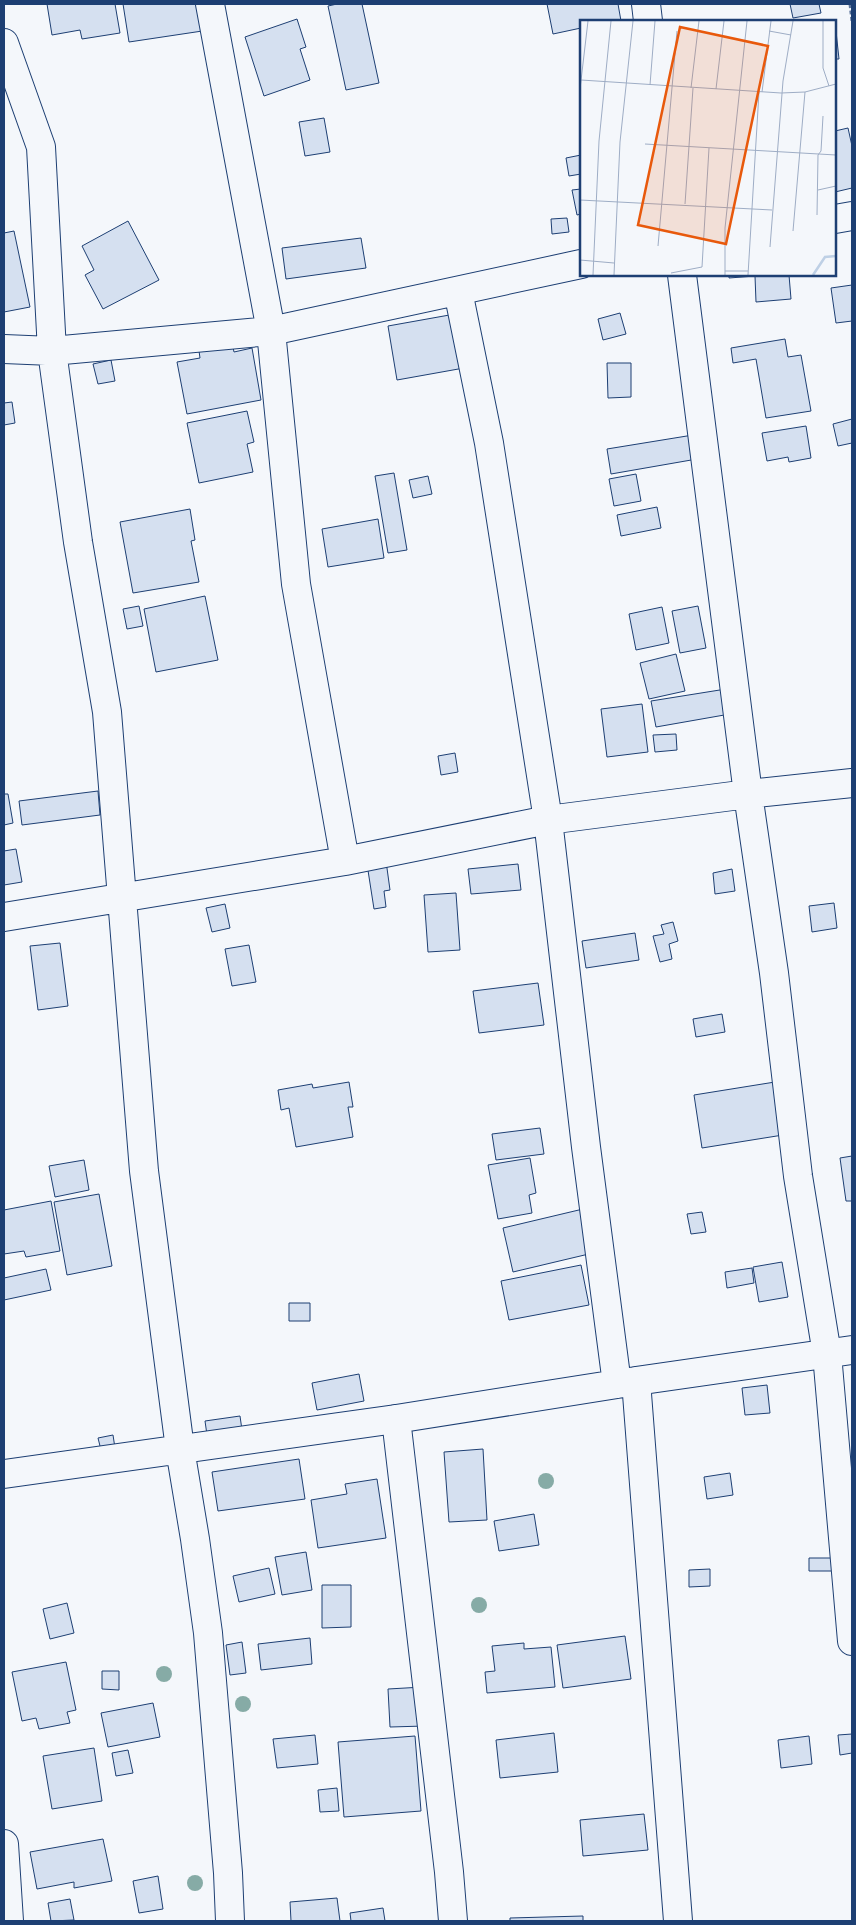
<svg xmlns="http://www.w3.org/2000/svg" width="856" height="1925" viewBox="0 0 856 1925" font-family="Roboto,sans-serif">
<rect width="100%" height="100%" fill="#f4f7fb"/>
<path fill="#d5e0f0" stroke="#1d3f73" d="M47,4H115L120,33L82,39L80,30L52,35Z
M123,4H205L209,30L129,42Z
M337,4H362L379,83L346,90L328,6Z
M547,4H618L621,21H581V28L553,34Z
M790,4H819L821,13L793,18Z
M297,19L306,47L300,49L310,80L264,96L245,37Z
M835,22L839,59H835Z
M324,118L330,152L305,156L299,122Z
M848,128L852,146V188L835,192V131Z
M581,155V174L569,176L566,158Z
M581,189V214L577,215L572,190Z
M567,218L569,232L552,234L551,219Z
M128,221L159,280L103,309L85,275L94,270L82,246Z
M14,231L30,307L4,312V233Z
M361,238L366,268L286,279L282,248Z
M729,275H789L791,299L756,302L755,276L729,278Z
M852,285V321L836,323L831,288Z
M620,313L626,334L603,340L598,319Z
M455,314L464,368L397,380L388,326Z
M231,338L234,352L252,348L261,400L187,414L177,362L200,358L198,344Z
M785,339L788,357L801,355L811,411L766,418L756,359L733,363L731,348Z
M111,360L115,381L98,384L93,364Z
M607,363H631V397L608,398Z
M12,402L15,423L4,425V403Z
M247,411L254,442L247,444L253,472L199,483L187,423Z
M852,419V443L838,446L833,424Z
M806,426L811,458L789,462L788,457L767,461L762,433Z
M693,435L697,459L611,474L607,449Z
M394,473L407,550L388,553L375,476Z
M636,474L641,501L614,506L609,479Z
M428,476L432,494L413,498L409,480Z
M657,507L661,528L621,536L617,515Z
M190,509L195,540L191,541L199,582L133,593L120,522Z
M378,519L384,558L328,567L322,529Z
M205,596L218,660L156,672L144,609Z
M139,606L143,626L127,629L123,609Z
M698,606L706,648L680,653L672,611Z
M662,607L669,643L636,650L629,614Z
M676,654L685,691L649,699L640,663Z
M726,689L730,714L656,727L651,701Z
M642,704L648,752L607,757L601,709Z
M676,734L677,750L655,752L653,735Z
M455,753L458,772L441,775L438,756Z
M98,791L100,815L22,825L19,801Z
M4,794H8L13,823L4,825Z
M16,849L22,882L4,885V851Z
M386,861L390,890L384,891L386,907L374,909L367,864Z
M518,864L521,890L471,894L468,869Z
M732,869L735,891L715,894L713,873Z
M456,893L460,950L428,952L424,895Z
M834,903L837,928L812,932L809,906Z
M225,904L230,928L212,932L206,908Z
M673,922L678,941L669,944L672,959L660,962L653,936L664,934L661,925Z
M635,933L639,960L586,968L582,941Z
M60,943L68,1006L38,1010L30,946Z
M249,945L256,982L232,986L225,949Z
M538,983L544,1025L479,1033L473,991Z
M722,1014L725,1032L696,1037L693,1019Z
M349,1082L353,1107H348L353,1137L296,1147L289,1108L281,1110L278,1090L312,1084L313,1088Z
M775,1082L783,1135L702,1148L694,1095Z
M540,1128L544,1154L496,1160L492,1134Z
M852,1156V1201H846L840,1158Z
M530,1158L536,1193L529,1195L532,1213L498,1219L488,1165Z
M84,1160L89,1190L55,1197L49,1166Z
M99,1194L112,1266L67,1275L54,1202Z
M51,1201L60,1251L26,1257L24,1251L4,1254V1210Z
M583,1209L593,1253L513,1272L503,1228Z
M702,1212L706,1232L691,1234L687,1214Z
M782,1262L788,1297L759,1302L753,1267Z
M581,1265L589,1305L509,1320L501,1281Z
M752,1268L754,1283L727,1288L725,1272Z
M46,1269L51,1290L4,1300V1278Z
M289,1303H310V1321H289Z
M359,1374L364,1401L317,1410L312,1383Z
M767,1385L770,1413L745,1415L742,1388Z
M240,1416L243,1437L208,1442L205,1421Z
M113,1435L115,1448L101,1450L98,1438Z
M483,1449L487,1520L449,1522L444,1452Z
M299,1459L305,1499L218,1511L212,1472Z
M730,1473L733,1495L707,1499L704,1477Z
M377,1479L386,1538L318,1548L311,1500L347,1494L345,1484Z
M534,1514L539,1545L499,1551L494,1521Z
M306,1552L312,1590L282,1595L275,1557Z
M809,1558H835V1571H809Z
M269,1568L275,1594L239,1602L233,1576Z
M710,1569V1586L689,1587V1570Z
M322,1585H351V1627L322,1628Z
M67,1603L74,1633L50,1639L43,1609Z
M625,1636L631,1679L563,1688L557,1645Z
M310,1638L312,1664L261,1670L258,1644Z
M242,1642L246,1673L230,1675L226,1645Z
M524,1643V1649L551,1647L555,1687L487,1693L485,1672L495,1671L492,1646Z
M66,1662L76,1710L67,1712L70,1723L39,1729L36,1718L22,1721L12,1672Z
M102,1671H119V1690L102,1689Z
M423,1687L425,1726L390,1727L388,1689Z
M153,1703L160,1737L108,1747L101,1713Z
M554,1733L558,1772L500,1778L496,1740Z
M852,1734V1753L840,1755L838,1735Z
M315,1735L318,1764L277,1768L273,1739Z
M415,1736L421,1811L344,1817L338,1742Z
M809,1736L812,1764L781,1768L778,1740Z
M94,1748L102,1801L52,1809L43,1756Z
M128,1750L133,1773L116,1776L112,1753Z
M337,1788L339,1811L320,1812L318,1790Z
M644,1814L648,1850L583,1856L580,1820Z
M103,1839L112,1881L74,1888V1882L37,1889L30,1852Z
M158,1876L163,1909L139,1913L133,1881Z
M337,1898L340,1921H291L290,1902Z
M70,1899L74,1920L51,1921L48,1903Z
M383,1908L385,1921H351L350,1913Z
M583,1916V1921H510V1918Z"/>
<g fill="none" stroke-linecap="round" stroke-linejoin="round">
<defs>
<path id="minor" d="M210,4L271,331L296,584L345,861
M646,4L648,21
M4,43L41,147L52,351L78,542L107,712L144,1171L180,1449L195,1539L208,1633L228,1873L230,1921
M835,219L852,216
M682,275L748,794L774,973L798,1176L827,1354L852,1641
M458,291L489,443L548,820L586,1147L617,1384
M4,349L52,351L271,331L581,264
M4,917L345,861L548,820L748,794L852,783
M636,1381L678,1921
M396,1419L449,1872L453,1921
M4,1474L396,1419L636,1381L852,1350
M4,1844L9,1921"/>
</defs>
<use href="#minor" stroke="#1d3f73" stroke-width="30"/>
<path stroke="#5e769c" stroke-width="3" stroke-dasharray="4 2.5" stroke-linecap="butt" d="M850,4L852,21"/>
<use href="#minor" stroke="#f4f7fb" stroke-width="28"/>
</g>
<g fill="#86aba6">
<circle cx="546" cy="1481" r="8"/>
<circle cx="479" cy="1605" r="8"/>
<circle cx="164" cy="1674" r="8"/>
<circle cx="243" cy="1704" r="8"/>
<circle cx="195" cy="1883" r="8"/>
</g>
<g transform="translate(580 20)">
<rect width="256" height="256" fill="#f4f7fb"/>
<path fill="none" stroke="#bed0e5" stroke-width="2.5" d="M233,255L245,237L256,236"/>
<path fill="none" stroke="#9eadc5" stroke-width="1" d="M243,1V48L249,66M189,11L211,15M1,60L201,73L225,72L256,64M70,65L75,1M111,68L119,1M0,69L8,1M136,69L144,1M182,72L191,1M65,124L256,135M238,170L256,166M0,180L192,190M105,184L113,68M237,195L238,135L241,131L243,96M213,211L225,72M78,226L97,11M190,227L203,61L213,1M0,240L34,243M145,251H168M91,253L122,247L129,128M13,255L19,121L31,1M34,255L40,122L53,1M145,255V208L167,1M168,255L179,72"/>
<path fill="#e8590c" fill-opacity="0.15" stroke="#e8590c" stroke-width="2.5" d="M100,7L188,26L146,224L58,205Z"/>
<rect width="256" height="256" fill="none" stroke="#1d3f73" stroke-width="2.5"/>
</g>
<rect width="856" height="1925" fill="none" stroke="#1d3f73" stroke-width="10"/>
</svg>
